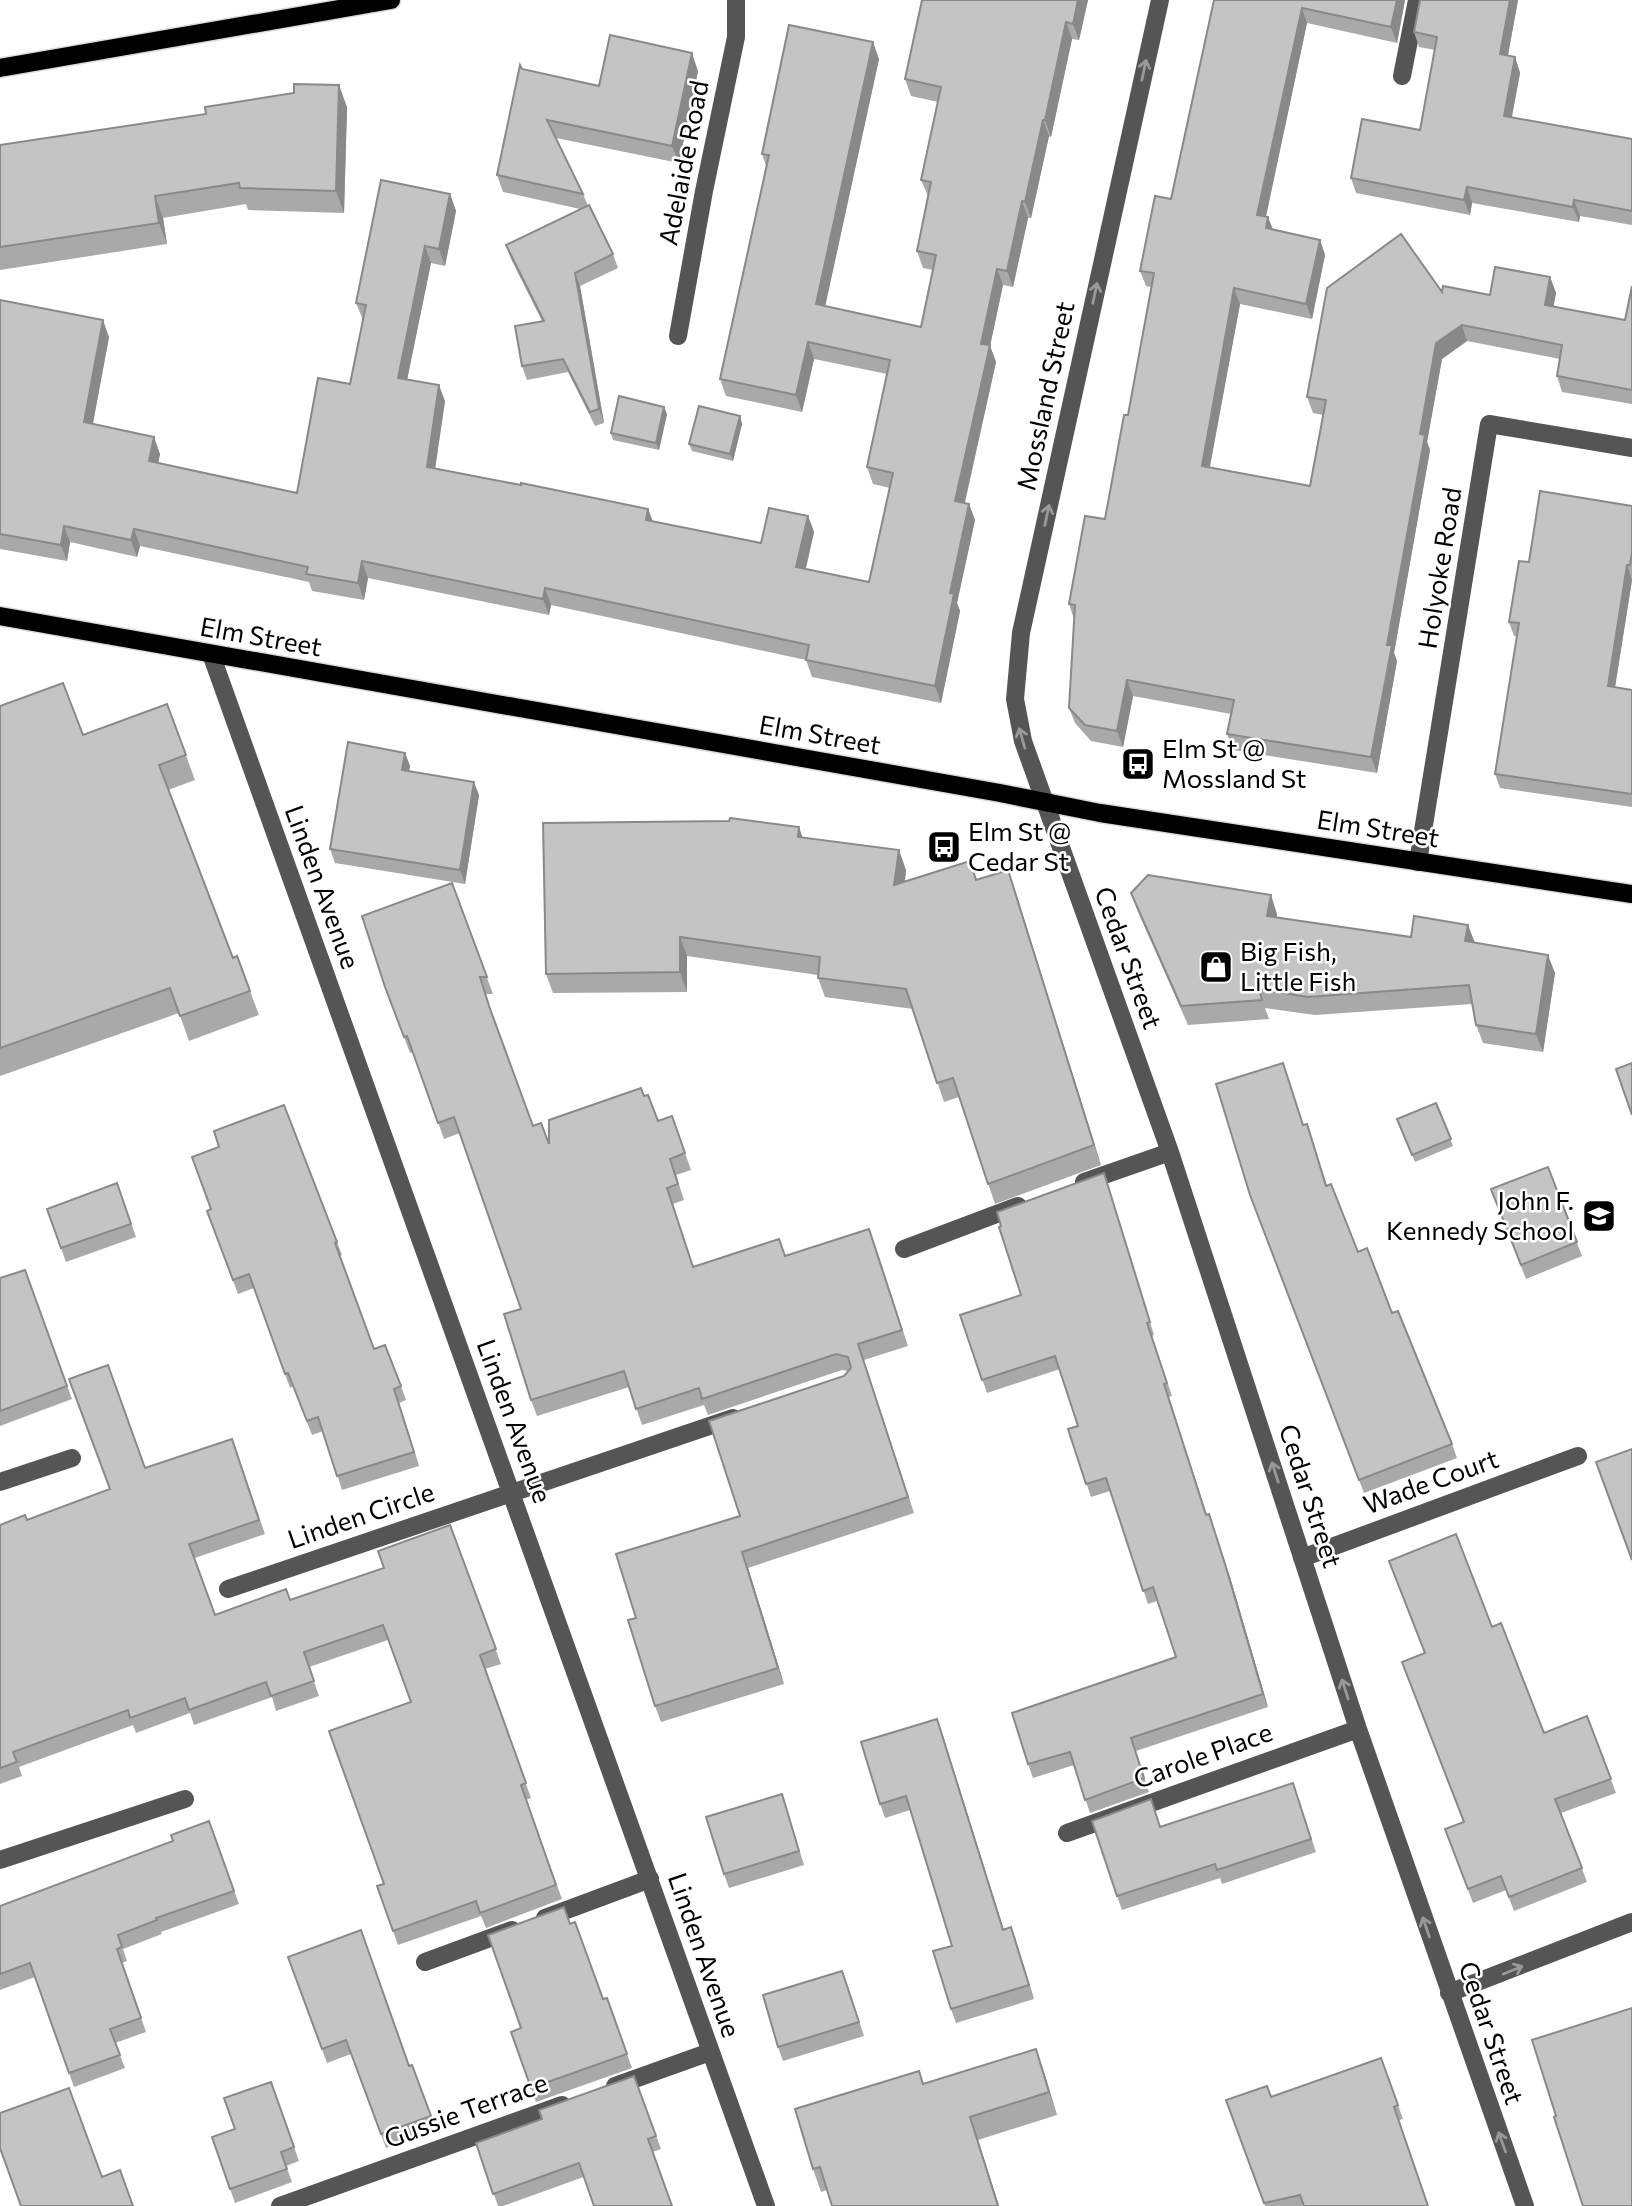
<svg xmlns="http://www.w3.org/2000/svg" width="1632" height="2206" viewBox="0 0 1632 2206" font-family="Commissioner,sans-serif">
<rect width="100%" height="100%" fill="#fff"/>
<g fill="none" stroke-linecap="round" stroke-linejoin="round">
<defs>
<path id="major" d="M0,68L391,0
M0,616L1000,793L1100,813L1632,894"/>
</defs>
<use href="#major" stroke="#dbdbdb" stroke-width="21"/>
<path stroke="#555" stroke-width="18" d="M1160,0L1021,633L1015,699L1023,741L1170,1152L1358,1729L1525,2206
M1402,76L1417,0
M678,336L704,191L736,37V0
M211,654L766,2206
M1418,862L1489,424L1632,448
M1084,1182L1170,1152
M904,1249L1018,1206
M0,1482L72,1458
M1302,1558L1578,1456
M228,1589L733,1418
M1067,1833L1358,1729
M0,1860L185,1799
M545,1918L650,1879
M425,1962L512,1930
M1449,1993L1632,1922
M615,2086L710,2052
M280,2206L562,2105"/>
<use href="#major" stroke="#000" stroke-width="18"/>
</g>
<path fill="#a9a9a9" d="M922,0H1088L1079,40L1072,39L1051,137L1049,136L1031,218H1028L1013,287L1003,285L990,346L996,362L965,503L969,504L975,520L957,603L960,611L941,703L812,677L806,660L551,605L549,615L368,578L364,600L312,591L309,582L140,546L137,557L70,542L67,561L0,549V300L109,337L93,424L160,454L158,463L297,493L350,384L363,320L356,303L450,194L456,211L445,266L431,263L407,379L445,401L435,468L648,509L653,521L761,543L808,516L814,532L806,569L869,582L890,488L873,484L867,467L887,374L814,359L802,412L726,396L720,379L766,166L762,154L879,59L825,306L921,327L933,270L923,268L917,251L928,196L921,180L938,102L911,96L905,79Z
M1214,0H1405L1397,43L1307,23L1266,216L1273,230L1320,240L1325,255L1312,319L1240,304L1210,467L1310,486L1323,415L1313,413L1307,397L1442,292L1490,295L1550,277L1556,293L1553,307L1625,320L1632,286V404L1562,392L1557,376L1560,359L1467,341L1442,359L1427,442L1430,450L1394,653L1397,661L1377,773L1233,750L1227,734L1231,714L1133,696L1123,747L1091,741L1075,723L1069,708L1074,619L1069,604L1105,519L1128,415L1151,287L1146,286L1140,271L1171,199Z
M1420,0H1518L1508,56L1515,57L1520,73L1512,117L1632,139V225L1580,216L1579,222L1472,203L1470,215L1356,193L1351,178L1420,130L1435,50L1419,47L1414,32Z
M522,69L599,86L698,71L679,163L556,138L583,194L588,206L613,254L618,268L580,286L604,423L595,426L568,372L527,380L522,366L542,321L511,259L506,245L580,209L503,192L497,175Z
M347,107L344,213L248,210L246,204L163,218L167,244L0,270V145Z
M667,414L659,450L613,440L611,433Z
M740,416L742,424L733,461L692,451L689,444Z
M1632,506V580L1615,687L1632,690V807L1500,788L1495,774L1517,636H1514L1509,622L1529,562Z
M167,704L195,780L168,790L233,958L237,956L259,1015L189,1041L179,1013L0,1076V706L83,735Z
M405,753L410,766L409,771L479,795L465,884L335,863L330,849Z
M803,838L906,870L905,882L970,861L977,880L1008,870L1101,1165L995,1204L959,1097L944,1102L913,1009L825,997L818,978V975L687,956V992L553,993L546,974Z
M452,883L493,994H486L494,1021L533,1126L549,1144L641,1088L644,1096L658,1121L672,1116L691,1170L676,1175L684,1200L673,1204L693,1267L875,1245L908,1346L864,1360L914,1513L748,1568L784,1684L661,1722L655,1706L636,1618L740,1516L848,1371L842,1370L708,1415L704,1405L642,1425L629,1387L537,1416L531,1400L521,1309L460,1133L444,1139L413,1052L410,1053L391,1003Z
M1131,893L1277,914V918L1411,937L1474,943L1555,973L1543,1052L1483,1043L1476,1025L1472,1004L1315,1015L1265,1008L1269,1019L1188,1025L1138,912Z
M1436,1103L1453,1146L1415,1162L1397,1119Z
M1304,1125L1312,1138L1327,1186L1358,1252L1392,1313L1452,1444L1457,1458L1364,1493L1255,1209Z
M1548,1167L1582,1256L1526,1279L1491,1189Z
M1104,1173L1154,1335L1152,1336L1172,1396L1169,1397L1207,1515L1230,1577L1268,1707L1136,1751L1149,1792L1090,1813L1074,1765L1033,1778L1028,1764L1176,1657L1157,1601L1148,1604L1110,1491L1091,1497L1068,1429L1078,1426L1060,1369L987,1393L960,1315L1021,1295Z
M117,1183L136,1237L66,1262L47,1209Z
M207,1211L337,1242L342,1255L340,1256L374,1349L401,1386L406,1400L399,1403L419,1466L342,1490L323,1431L312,1435L293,1386L290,1388L254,1288L238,1294Z
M25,1270L72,1399L0,1426V1278Z
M232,1439L265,1534L195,1558L215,1615L290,1600L384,1568L450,1525L501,1664L485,1669L531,1798L526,1800L562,1899L486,1928L481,1916L398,1945L377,1886L384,1884L411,1702L388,1640L309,1667L319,1696L276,1711L272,1697L194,1725L190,1713L136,1733L133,1725L19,1767L22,1776L0,1784V1525L27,1520L110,1489L145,1468Z
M1492,1627L1544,1733L1587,1716L1616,1793L1561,1813L1587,1882L1514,1911L1506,1890L1473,1903L1445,1829L1464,1822Z
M942,1733L1003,1929L1011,1927L1034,1999L956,2023L951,2009L952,1946L910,1810L885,1818L880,1804Z
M1293,1783L1316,1852L1222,1884L1220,1878L1122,1910L1117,1896L1161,1827Z
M782,1794L804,1865L729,1888L724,1874Z
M209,1821L239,1904L161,1932L162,1934L123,1949L127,1961L122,1963L146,2032L115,2043L125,2068L74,2087L35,1977L0,1990V1906L173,1841Z
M570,1924L603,1999L607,1998L632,2068L536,2102L511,2032L521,2028Z
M288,1957L409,2066L412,2065L436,2130L386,2148L351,2054L327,2063Z
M847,1984L864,2036L783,2061L778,2047Z
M1036,2049L1057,2115L978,2140L999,2206H832L827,2190L821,2192L813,2169L924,2084Z
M1381,2058L1403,2119L1399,2120L1428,2206H1265L1226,2100L1271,2097Z
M634,2076L661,2149L503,2206H498L476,2143L542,2119Z
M271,2082L299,2161L286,2166L292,2182L235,2203L212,2137L235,2129Z"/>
<path fill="#898989" d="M1078,0H1088L1079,40L1073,24Z
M1397,0H1405L1397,43L1391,27Z
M1510,0H1518L1505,70L1500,54Z
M1302,8L1307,23L1263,230L1257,215Z
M1066,22L1072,39L1051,137L1045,120Z
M873,42L879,59L822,321L816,304Z
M692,53L698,71L679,163L672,146Z
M1515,57L1520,73L1509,131L1504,116Z
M339,85L347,107L344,213L336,191Z
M1043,120L1049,136L1031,218L1025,202Z
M1467,187L1472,203L1470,215L1464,200Z
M450,194L456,211L445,266L439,249Z
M155,196L163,218L167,244L159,223Z
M1574,200L1580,216L1579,222L1573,207Z
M1022,201L1028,218L1013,287L1007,271Z
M1268,217L1274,232L1266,228Z
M1320,240L1325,255L1312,319L1306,304Z
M425,246L431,263L404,395L398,378Z
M997,269L1003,285L990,346L996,362L961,518L955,501L981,344Z
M575,273L580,286L604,423L599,409Z
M1550,277L1556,293L1551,321L1545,305Z
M1234,288L1240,304L1207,481L1202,466Z
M103,320L109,337L90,438L84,422Z
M1462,325L1467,341L1442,359L1427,442L1430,450L1394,653L1397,661L1377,773L1371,757L1420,434L1436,343Z
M808,342L814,359L802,412L796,395Z
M439,385L445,401L433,483L427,467Z
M664,407L667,414L659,450L656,443Z
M740,416L742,424L733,461L730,454Z
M154,437L160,454L155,478L149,461Z
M969,504L975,520L957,603L960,611L941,703L935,686L950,593Z
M648,509L654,526L646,520Z
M808,516L814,532L802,583L796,567Z
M64,526L70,542L67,561L61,545Z
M134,529L140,546L137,557L131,540Z
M362,561L368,578L364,600L358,583Z
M1627,565L1632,580L1613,700L1608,686Z
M545,588L551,605L549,615L543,599Z
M1127,680L1133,696L1123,747L1117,731Z
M405,753L410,766L407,783L402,770Z
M474,782L479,795L465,884L460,870Z
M799,827L806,847L798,837Z
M899,850L906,870L902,905L894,885Z
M1008,870L1015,890L1101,1165L1094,1145Z
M1271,895L1277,914L1274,935L1267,916Z
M1468,925L1475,943L1465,941Z
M680,937L687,956V992L680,972Z
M1548,955L1555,973L1543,1052L1536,1034Z
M394,1389L399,1403L419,1466L414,1452Z
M1209,1514L1230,1577L1268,1707L1263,1694Z
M742,1552L748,1568L784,1684L778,1668Z
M937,1719L942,1733L1008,1943L1003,1930Z
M1011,1927L1016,1941L1034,1999L1029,1985Z
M1036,2049L1044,2072L1057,2115L1049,2092Z
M970,2117L978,2140L999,2206H998Z"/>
<path fill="#c4c4c4" stroke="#898989" stroke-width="2" d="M922,0H1078L1073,24L1066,22L1045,120H1043L1025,202L1022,201L1007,271L997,269L981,344L990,345L955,501L969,504L950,593L954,594L935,686L806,660L809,645L545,588L543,599L362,561L358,583L306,574L308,567L134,529L131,540L64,526L61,545L0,534V300L103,320L84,422L154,437L149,461L297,493L318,378L350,384L366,305L356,303L381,180L450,194L439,249L425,246L398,378L439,385L427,467L521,485V483L648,509L646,520L761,543L769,508L808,516L796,567L869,582L893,473L867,467L890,360L808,342L796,395L720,379L769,155L762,154L789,25L873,42L816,304L921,327L936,255L917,251L931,182L921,180L941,87L905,79Z
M1214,0H1397L1391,27L1302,8L1257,215L1268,217L1266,228L1320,240L1306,304L1234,288L1202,466L1310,486L1326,400L1307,397L1327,288L1401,234L1442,292L1443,286L1490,295L1495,267L1550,277L1545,305L1625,320L1632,286V390L1557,376L1562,345L1462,325L1436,343L1420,434L1425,435L1387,645H1392L1371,757L1227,734L1234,700L1127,680L1117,731L1085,725L1069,708L1075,605L1069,604L1085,516L1105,519L1124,415H1128L1154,273L1140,271L1155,196L1171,199Z
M1420,0H1510L1500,54L1515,57L1504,116L1632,139V211L1574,200L1573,207L1467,187L1464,200L1351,178L1362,119L1420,130L1437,37L1414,32Z
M610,35L692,53L672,146L547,120L583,194L497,175L520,65L522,69L599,86Z
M294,84L339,85L336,191L240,188L239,183L155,196L159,223L0,247V145L206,114L205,107L294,93Z
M589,205L613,254L575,273L599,409L590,412L563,359L522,366L515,326L544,321L506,245Z
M619,396L664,407L656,443L611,433Z
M699,406L740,416L730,454L689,444Z
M1540,491L1632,506V552L1630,565H1627L1608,686L1632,690V794L1495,774L1519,623L1509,622L1519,561L1529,562Z
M63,683L83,735L167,704L186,755L159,765L233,958L237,956L250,991L180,1016L170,988L0,1048V706Z
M348,742L405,753L402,770L474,782L460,870L330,849Z
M730,818L799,827L798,837L899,850L894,885L970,861L976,880L1008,870L1094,1145L988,1184L953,1078L937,1083L906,989L818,978L820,957L680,937V972L546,974L543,823L729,821Z
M1148,875L1271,895L1267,916L1411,937L1414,916L1468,925L1465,941L1548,955L1536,1034L1476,1025L1469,985L1308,997L1259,989L1262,1000L1181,1006L1131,893Z
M452,883L487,977H480L489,1006L533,1126L541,1123L549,1144V1120L641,1088L644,1096L648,1095L658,1121L672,1116L685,1153L670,1159L678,1184L667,1188L693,1267L779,1239L785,1256L869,1229L902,1330L858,1344L908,1497L742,1552L778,1668L655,1706L628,1620L636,1618L616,1554L740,1516L709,1421L844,1376L851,1368L848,1357L836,1354L702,1399L699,1388L636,1409L624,1371L531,1400L504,1314L521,1309L454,1117L438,1123L407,1036L404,1037L385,987L362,916Z
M1283,1063L1303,1125L1307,1124L1326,1186L1331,1184L1358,1252L1367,1248L1392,1313L1398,1311L1452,1444L1359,1480L1250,1195L1216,1084Z
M1632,1063V1115L1616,1069Z
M1436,1103L1451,1139L1412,1155L1397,1119Z
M284,1105L337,1242L335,1243L374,1349L385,1345L401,1386L394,1389L414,1452L337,1476L318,1417L307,1421L288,1373L285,1374L249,1274L233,1280L207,1211L211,1209L192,1157L219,1147L214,1131Z
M1548,1167L1577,1242L1521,1265L1491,1189Z
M1104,1173L1150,1322L1147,1323L1167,1383L1164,1384L1206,1515L1209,1514L1225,1564L1263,1694L1131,1738L1144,1778L1085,1800L1070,1752L1028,1764L1012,1713L1176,1657L1153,1587L1143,1591L1106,1478L1086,1484L1068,1429L1078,1426L1055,1356L982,1380L960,1315L1021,1295L999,1227L1001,1226L997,1212Z
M117,1183L131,1224L61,1248L47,1209Z
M25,1270L67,1386L0,1411V1278Z
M108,1365L145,1468L232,1439L259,1520L189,1544L215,1615L286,1589L290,1600L384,1568L378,1551L450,1525L496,1649L480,1655L526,1783L521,1785L556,1885L480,1913L476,1901L393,1931L377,1886L384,1884L329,1731L411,1702L383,1625L304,1652L314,1681L271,1696L266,1682L189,1710L185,1698L130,1718L128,1710L13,1752L17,1762L0,1768V1525L25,1515L27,1520L110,1489L69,1379Z
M1632,1449V1560L1596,1462Z
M1456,1534L1492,1627L1501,1623L1544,1733L1587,1716L1611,1779L1555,1799L1582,1868L1509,1897L1501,1876L1468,1889L1445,1829L1464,1822L1402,1662L1425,1653L1389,1561Z
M937,1719L1003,1930L1011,1927L1029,1985L951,2009L933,1951L952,1946L906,1796L880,1804L861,1742Z
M1293,1783L1311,1839L1217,1870L1215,1864L1117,1896L1092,1821L1151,1799L1160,1827Z
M782,1794L799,1851L724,1874L706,1817Z
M209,1821L234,1891L156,1918L157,1920L118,1935L122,1947L117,1949L141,2018L110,2029L120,2055L69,2073L30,1963L0,1974V1906L173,1841L171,1835Z
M564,1907L570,1924L575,1922L603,1999L607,1998L627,2054L531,2088L511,2032L521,2028L488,1935Z
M361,1930L409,2066L412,2065L431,2116L381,2134L346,2040L322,2049L288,1957Z
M842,1971L859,2022L778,2047L763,1995Z
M1632,2008V2206H1583L1554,2117L1556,2116L1532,2040Z
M1036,2049L1049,2092L970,2117L998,2206H832L820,2167L813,2169L795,2109L919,2071L923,2084Z
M1381,2058L1398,2105L1394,2107L1428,2206H1304L1300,2195L1264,2203L1226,2100L1267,2086L1271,2097Z
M634,2076L656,2136L648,2139L672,2206H594L579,2163L493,2194L476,2143L542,2119L539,2110Z
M271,2082L294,2147L281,2152L287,2169L230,2189L212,2137L235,2129L224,2098Z
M69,2088L102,2177L120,2170L133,2206H21L0,2148V2113Z"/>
<defs><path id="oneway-shaft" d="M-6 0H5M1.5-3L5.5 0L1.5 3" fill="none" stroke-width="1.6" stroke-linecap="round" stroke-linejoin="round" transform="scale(1.75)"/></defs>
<g stroke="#999">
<use href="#oneway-shaft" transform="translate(1144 70) rotate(-78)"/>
<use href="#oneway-shaft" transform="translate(1095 293) rotate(-78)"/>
<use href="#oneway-shaft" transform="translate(1047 515) rotate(-78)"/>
<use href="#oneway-shaft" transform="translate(1022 738) rotate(-106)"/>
<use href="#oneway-shaft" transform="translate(1275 1472) rotate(-108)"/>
<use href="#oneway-shaft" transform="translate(1345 1689) rotate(-108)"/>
<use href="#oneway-shaft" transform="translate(1426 1927) rotate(-109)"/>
<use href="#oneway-shaft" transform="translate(1513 1970) rotate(-22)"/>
<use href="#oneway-shaft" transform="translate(1502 2142) rotate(-110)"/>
</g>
<defs>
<symbol id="bus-square" viewBox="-11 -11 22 22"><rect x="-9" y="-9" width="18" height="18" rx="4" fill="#000" stroke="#fff"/><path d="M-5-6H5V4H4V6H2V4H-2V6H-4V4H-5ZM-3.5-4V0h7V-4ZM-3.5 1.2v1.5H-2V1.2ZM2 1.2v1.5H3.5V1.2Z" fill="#fff"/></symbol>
<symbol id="shop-square" viewBox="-11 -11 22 22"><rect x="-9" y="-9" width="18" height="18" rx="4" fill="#000" stroke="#fff"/><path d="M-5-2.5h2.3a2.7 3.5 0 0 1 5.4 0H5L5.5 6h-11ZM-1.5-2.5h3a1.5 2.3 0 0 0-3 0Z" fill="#fff"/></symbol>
<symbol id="school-square" viewBox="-11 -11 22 22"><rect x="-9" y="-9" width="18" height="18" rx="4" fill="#000" stroke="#fff"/><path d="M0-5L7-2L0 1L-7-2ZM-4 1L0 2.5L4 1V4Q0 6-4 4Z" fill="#fff"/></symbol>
</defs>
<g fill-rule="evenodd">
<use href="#bus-square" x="1119" y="745" width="38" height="38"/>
<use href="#bus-square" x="925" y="828" width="38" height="38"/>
<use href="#shop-square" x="1197" y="948" width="38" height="38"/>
<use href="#school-square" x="1580" y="1197" width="38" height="38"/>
</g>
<g text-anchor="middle" stroke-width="5" stroke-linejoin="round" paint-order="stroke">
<g font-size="26" fill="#000" stroke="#fff">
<text transform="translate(684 163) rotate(-79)" y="9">Adelaide Road</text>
<text transform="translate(1046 396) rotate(-78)" y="9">Mossland Street</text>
<text transform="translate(1440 568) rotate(-81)" y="9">Holyoke Road</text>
<text transform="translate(261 637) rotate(10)" y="9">Elm Street</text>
<text transform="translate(820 735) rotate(10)" y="9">Elm Street</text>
<text transform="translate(1378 829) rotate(9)" y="9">Elm Street</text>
<text transform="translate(322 887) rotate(70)" y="9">Linden Avenue</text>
<text transform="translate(1128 958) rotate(70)" y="9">Cedar Street</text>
<text transform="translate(514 1421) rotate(70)" y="9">Linden Avenue</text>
<text transform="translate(1431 1482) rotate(-20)" y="9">Wade Court</text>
<text transform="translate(1310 1496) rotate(72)" y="9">Cedar Street</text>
<text transform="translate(361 1516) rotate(-19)" y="9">Linden Circle</text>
<text transform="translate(1203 1756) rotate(-20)" y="9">Carole Place</text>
<text transform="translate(704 1955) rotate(71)" y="9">Linden Avenue</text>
<text transform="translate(1491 2033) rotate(71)" y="9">Cedar Street</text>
<text transform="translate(466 2111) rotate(-20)" y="9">Gussie Terrace</text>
</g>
<g font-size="26" fill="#000" stroke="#fff" text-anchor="start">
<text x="1162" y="758">Elm St @<tspan x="1162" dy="30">Mossland St</tspan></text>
<text x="968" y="841">Elm St @<tspan x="968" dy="30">Cedar St</tspan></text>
<text x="1240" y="961">Big Fish,<tspan x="1240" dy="30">Little Fish</tspan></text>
<text x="1574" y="1210" text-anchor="end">John F.<tspan x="1574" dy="30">Kennedy School</tspan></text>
</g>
</g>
</svg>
